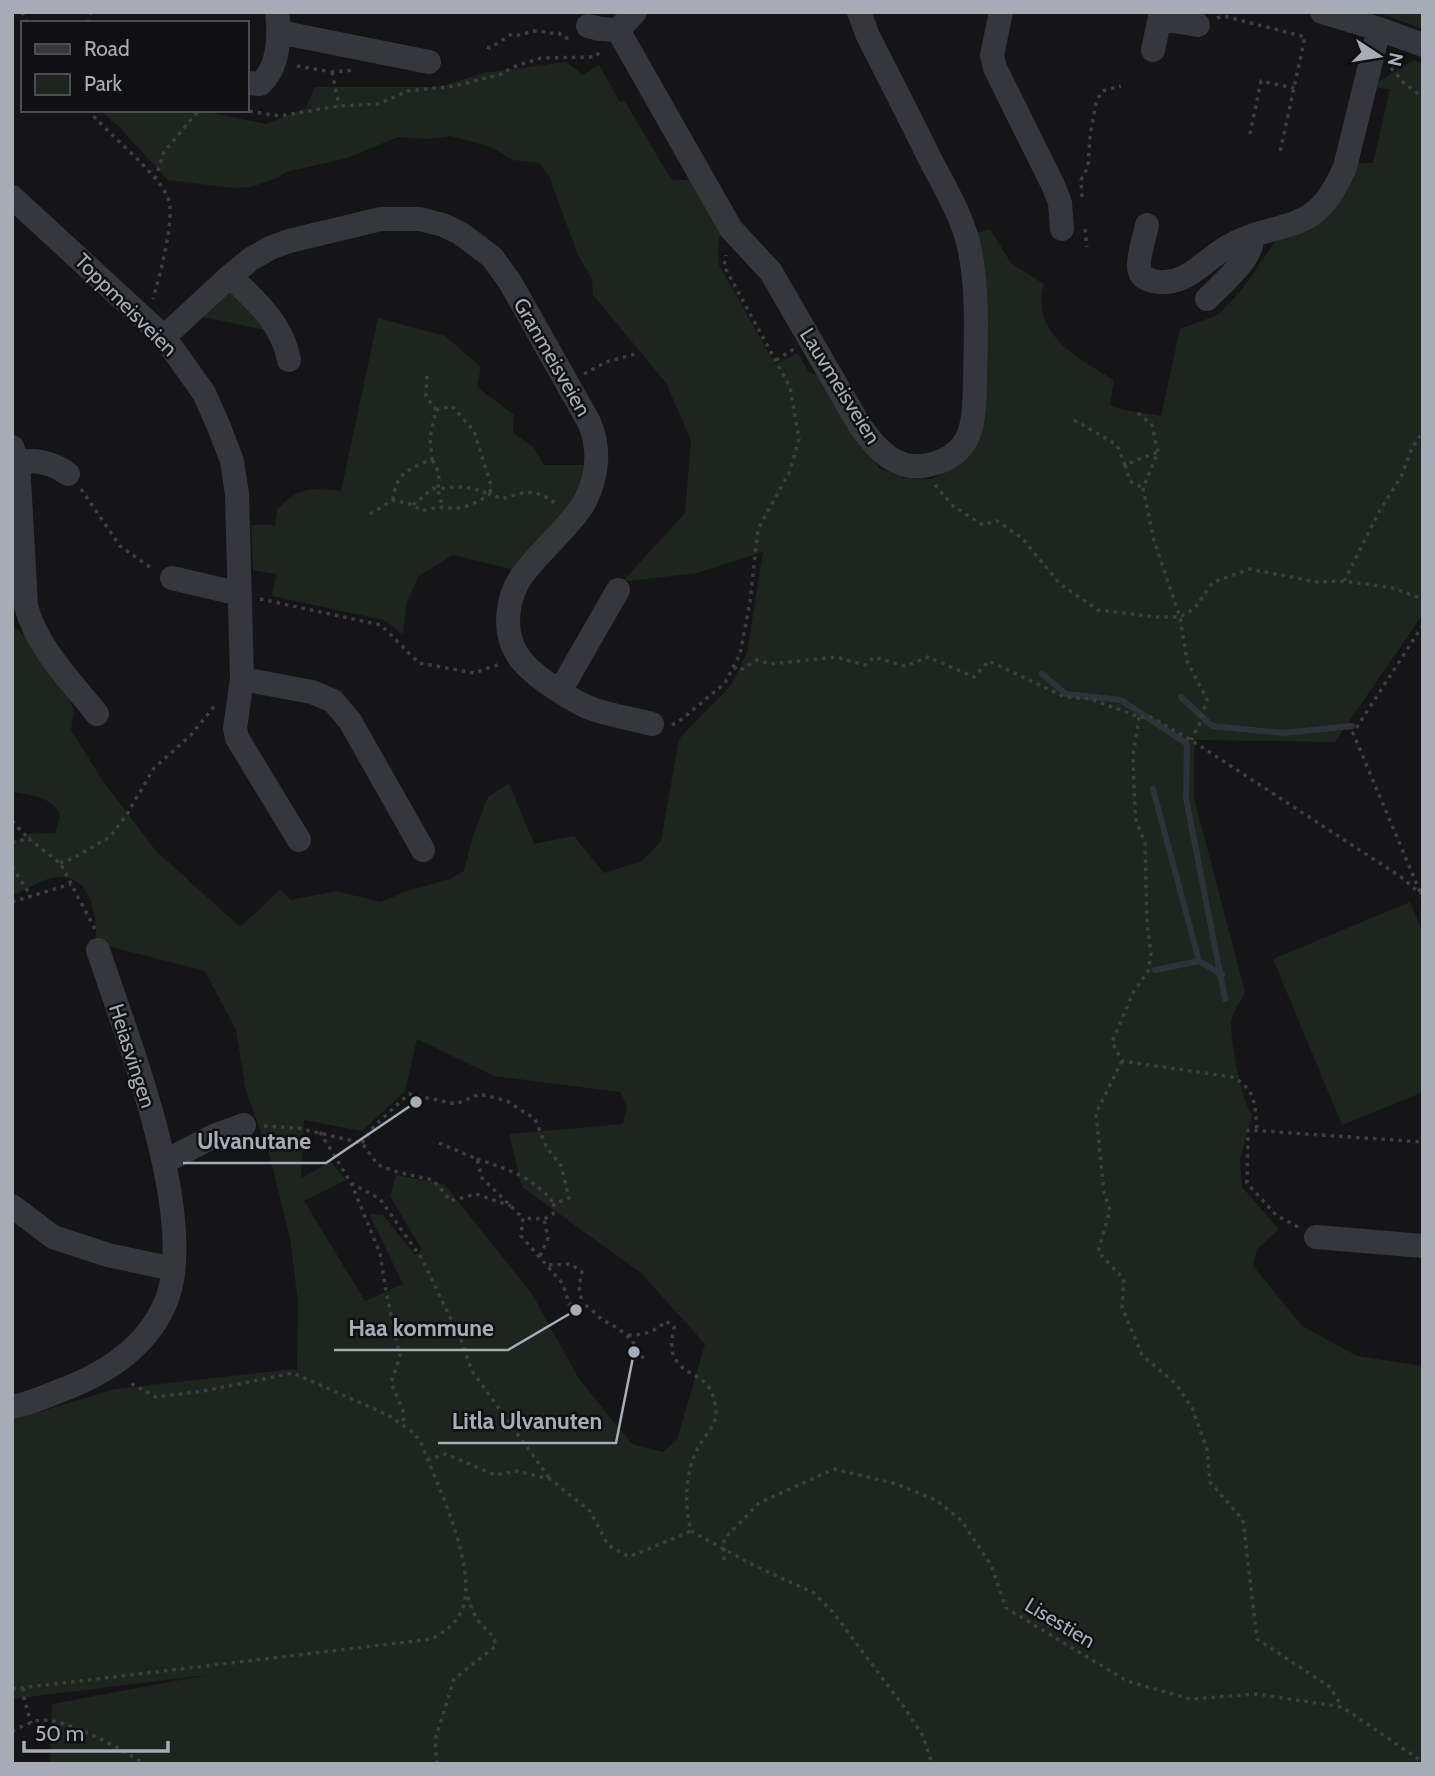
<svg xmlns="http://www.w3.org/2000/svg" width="1435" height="1776" viewBox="0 0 1435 1776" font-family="Cabin,sans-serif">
<rect width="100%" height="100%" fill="#151517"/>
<path fill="#1d251e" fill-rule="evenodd" d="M1376,12H1423V29Z
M1414,60L1423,63V614L1335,742L1194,740V798L1245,992C1241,1001 1232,1013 1231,1022C1231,1042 1240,1099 1252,1114L1240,1160L1242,1187L1279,1229L1257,1249L1253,1266L1302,1326L1357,1356L1423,1366V1764H50L52,1704L207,1675L12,1699V1420L115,1389L293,1369L297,1371L298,1302L290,1238L270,1157L246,1091L236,1030L205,971L96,943C97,917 92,875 58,877C43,878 26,890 12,896V844L26,834L56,833L60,814C50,796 31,795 12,792V628H16L37,648L63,686L74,710L71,730L103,781L156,851L240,927L280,890L291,900L336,891L381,902L407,891L450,879L464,871L472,839L488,797L509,783L534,844L574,836L604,873L642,861L661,841L679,739L731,685L747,653L763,552L697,573L622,582L685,513L691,440L666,383L593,295L592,279L578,255L549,176L539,163L513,160L491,147L451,136L427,139L398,137L347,158L286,172L277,178L251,187L232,188L168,180L121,129L100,110H197L266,124L306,108L315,87H440L483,73L566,62L583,75L599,65L620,102L624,100L668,174L674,180H692L720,233L718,250L719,265L775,364L798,353L808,371L825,380L880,469L905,478L932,479L959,464L976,233L990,229L1011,263L1044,284C1030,335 1079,358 1114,380L1110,405L1120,409L1161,416L1180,329L1218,315L1243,288L1279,236L1358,163H1373L1390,89L1370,87ZM417,1039L494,1076L620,1092L627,1106L623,1124L509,1134L522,1187L641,1273L705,1344L677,1440L663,1452L632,1444L579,1379L532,1294L444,1184L396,1175L390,1196L422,1250L415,1255L383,1215L369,1214L403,1284L365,1301L304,1201L346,1180L331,1162L301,1178L304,1120L362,1131L405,1091Z
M228,293L240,294L264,330L199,316Z
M378,318L445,336L481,367L477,387L514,415L513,433L533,447L544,465H588L568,509L515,570L453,555L419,576L407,602L403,634L384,620L272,596L276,574L253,570L251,525H275L277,509C301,486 310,488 341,491Z
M1410,902L1423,933V1092L1342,1125L1273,959Z"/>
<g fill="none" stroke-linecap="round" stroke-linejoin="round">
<path stroke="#2c343a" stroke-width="6" d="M1042,674L1066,694L1121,700L1187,744L1186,798L1225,999
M1181,697L1212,726L1283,733L1352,726
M1153,789L1199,961
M1155,970L1199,961L1222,975"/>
<path stroke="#3c3e43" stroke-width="3.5" stroke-dasharray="3.5 5" stroke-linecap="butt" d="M22,12L27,23
M1217,18L1224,16L1305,37L1280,152
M88,23L91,12
M487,47L490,48L512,34C524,37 525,32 535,31C543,31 550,34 559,33L564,38H572
M297,66L332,72L355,70
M1391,68L1404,83L1423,97
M332,72L339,106
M88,110C107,133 158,173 168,198C176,216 159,279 153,299
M241,110L280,116L339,106L378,104L408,91L455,86L501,74L513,67L541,58L595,57L602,50
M1250,134L1261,81L1294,88
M155,179L164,152L199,110
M1082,197L1081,180L1088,167L1090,136L1096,103L1102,91L1121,86
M1085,229L1087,247
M776,360L794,349
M584,374L606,362L635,354
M436,410L452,406L474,431L491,485L490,494C470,487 459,484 438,490L442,505
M1138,413L1152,425L1158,452L1143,488L1154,541L1180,617L1194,609L1213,582L1250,569L1317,582L1344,581L1393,588L1423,599
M1074,420L1117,445L1125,465L1158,452
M1125,465L1130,481L1143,488
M935,485L953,506L983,525L997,521L1022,538L1060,584L1098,610L1156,617H1180L1187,661L1207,699L1199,725L1191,740
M81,489L120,546L154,570
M393,500C396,472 408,470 432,459L430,437L436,410L426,396L427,376
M413,505L433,488L438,490L439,473L432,459
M370,514L393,500L413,505L422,511C436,507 438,507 451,508C463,510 480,501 490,494L502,499C526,491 537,488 557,505
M1344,581L1380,510L1401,477L1412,448L1423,431
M260,599L381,625L419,663L474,673L500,664
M1423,625L1353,733L1423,899
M734,667L739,671L757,660L770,664L836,657L865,665L874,657L905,666L928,657L974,677L989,661L1065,697L1091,699L1139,717H1151L1191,740L1401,877L1420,893L1423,892
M1139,717L1133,756L1134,788L1136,821L1145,843L1147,923L1151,954L1148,971L1133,993L1112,1042L1122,1061L1232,1077C1257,1089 1255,1107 1257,1131
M672,725L682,719L725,683L740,654L750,602L758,529L790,471L799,439L790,387L724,266L726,255
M12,821L29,839
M12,842L29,839L60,863L95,929
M60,863L72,859L110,837L127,814L154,768L191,735L216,704
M12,867L31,896
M12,902L71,884
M1122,1061L1096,1113L1104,1193L1110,1210L1098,1252L1124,1279L1122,1307L1142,1355L1176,1384L1192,1408L1207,1449L1210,1482L1243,1520L1257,1639L1330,1687L1341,1705
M264,1126L298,1128L362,1143L378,1165L397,1172L433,1180L451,1201L476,1194L511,1206
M320,1132L351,1183L380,1253L386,1292L400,1356L391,1383L403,1411L404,1425
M362,1143L374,1126L409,1094L456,1104L480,1094L507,1101L535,1119L546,1146L561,1166L569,1198L554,1204L553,1214L544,1219L523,1218L521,1236L563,1284L569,1304C589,1304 586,1305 599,1317C603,1321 609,1323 614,1326C629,1336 636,1344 644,1360
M439,1143L477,1159L482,1178L523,1218
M477,1159C507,1169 535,1177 554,1204
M351,1183L380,1199L422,1259L461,1340L472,1371L550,1479
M1298,1227L1276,1215L1247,1183L1248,1130L1423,1142
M540,1256L548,1238L544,1219
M549,1265L571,1264L582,1272L579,1286L582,1304
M628,1335C644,1335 655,1332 666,1321L674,1327C673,1335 670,1346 673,1354C684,1382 712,1367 716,1412C717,1424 705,1435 699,1446C685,1470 684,1504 691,1531L753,1565L814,1593L832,1611L904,1707L923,1736L932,1764
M427,1460L446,1454L495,1475L517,1471L550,1479L590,1511L608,1545L629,1557L691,1531
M724,1560V1539L759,1503L834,1469L896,1484L936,1500L961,1520L991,1565L1006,1608L1127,1681L1190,1699L1257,1694L1342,1707L1423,1762
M23,1688L24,1698L31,1723
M12,1689L432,1639C443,1632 454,1626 460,1614C482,1574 436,1483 421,1443L414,1433L388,1415L293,1373L204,1391L156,1397L128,1382
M12,1731C21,1727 34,1720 43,1720C66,1719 125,1750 144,1764
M437,1764L435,1740L454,1679L496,1646C494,1634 486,1630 479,1622C473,1614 470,1603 467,1594"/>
<path stroke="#36373c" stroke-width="24" d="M1001,12L992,55L995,68L1054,187L1060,203L1062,229
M1322,12L1379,29L1423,45
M1160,19L1198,25
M588,26L600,29L618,30
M618,30L731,229L771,272L860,426C877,450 897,472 928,465C976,455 974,419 975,378C976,335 978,293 970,251C964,219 945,188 930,159C910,118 889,77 868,36L859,12
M618,30L635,12
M279,32L429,62
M1153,50L1161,12
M247,83L260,84C279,68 280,36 277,12
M12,197L164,337L204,393L219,427L232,461L237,494L242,679L235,728L237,738L299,840
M1147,225C1145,235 1136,263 1140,272C1142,277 1148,280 1153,281C1185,288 1203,261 1227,247C1283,216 1314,240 1345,167L1379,29
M230,276C256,301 282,323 289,360
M1207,299C1221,284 1254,258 1252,237
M164,337L230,276L251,259L270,248L289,241L381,219H420L443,225L460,233L492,257L510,282L589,422C600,447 598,474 586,499C575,522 540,551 524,573C507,595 502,630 517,654C527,672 566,697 585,706C605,715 630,718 652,724
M12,447L18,462L26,606C37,648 70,680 97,714
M18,462C37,459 53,463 68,474
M172,578L240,594
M242,679L312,692L333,701L350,721L423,850
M560,691L618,590
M164,1162L216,1135L244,1125
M12,1206L53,1237L108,1255L173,1269
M1316,1237L1423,1246
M12,1407C29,1404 46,1396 62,1390C107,1373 149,1346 167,1299C198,1214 126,1035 98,950"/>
</g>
<g text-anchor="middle" stroke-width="5" stroke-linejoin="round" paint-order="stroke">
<g font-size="21" fill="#a7acb6" stroke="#101012">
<text transform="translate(126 305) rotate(45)" y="7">Toppmeisveien</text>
<text transform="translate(552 357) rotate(60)" y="7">Granmeisveien</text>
<text transform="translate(840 386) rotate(58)" y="7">Lauvmeisveien</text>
<text transform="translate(132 1056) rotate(72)" y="7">Heiasvingen</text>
<text transform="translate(1060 1623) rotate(31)" y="7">Lisestien</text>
</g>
</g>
<path fill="none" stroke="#a7acb6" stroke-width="2.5" d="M416 1102L326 1163H183M576 1310L508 1350H334M634 1352L616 1443H438"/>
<g fill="#a7acb6" stroke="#101012" stroke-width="2.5">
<circle cx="416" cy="1102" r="7"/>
<circle cx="576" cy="1310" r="7"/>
<circle cx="634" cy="1352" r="7"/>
</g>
<g font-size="23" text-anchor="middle" font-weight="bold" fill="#a7acb6" stroke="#101012" stroke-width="5" stroke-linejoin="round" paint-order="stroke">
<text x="254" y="1149">Ulvanutane</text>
<text x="421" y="1336">Haa kommune</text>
<text x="527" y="1429">Litla Ulvanuten</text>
</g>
<rect width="1435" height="1776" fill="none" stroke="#a7acb6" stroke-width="28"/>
<rect x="21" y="21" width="228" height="91" fill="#101012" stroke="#4c4e54" stroke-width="2"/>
<rect x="35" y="44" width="35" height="10" fill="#36373c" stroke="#4c4e54" stroke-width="2"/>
<text x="84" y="56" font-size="21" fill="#a7acb6">Road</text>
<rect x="35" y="74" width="35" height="21" fill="#1d251e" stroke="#4c4e54" stroke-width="2"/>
<text x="84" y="91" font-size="21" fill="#a7acb6">Park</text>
<g transform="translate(1379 56) rotate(102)" stroke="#101012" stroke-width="5" paint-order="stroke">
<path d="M0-5L12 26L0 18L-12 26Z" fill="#a7acb6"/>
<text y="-10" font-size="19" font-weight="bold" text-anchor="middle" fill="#a7acb6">N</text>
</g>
<path d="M24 1741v10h144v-10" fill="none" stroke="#a7acb6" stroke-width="3.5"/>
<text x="35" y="1741" font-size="21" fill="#a7acb6" stroke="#101012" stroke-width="5" paint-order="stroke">50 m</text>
</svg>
